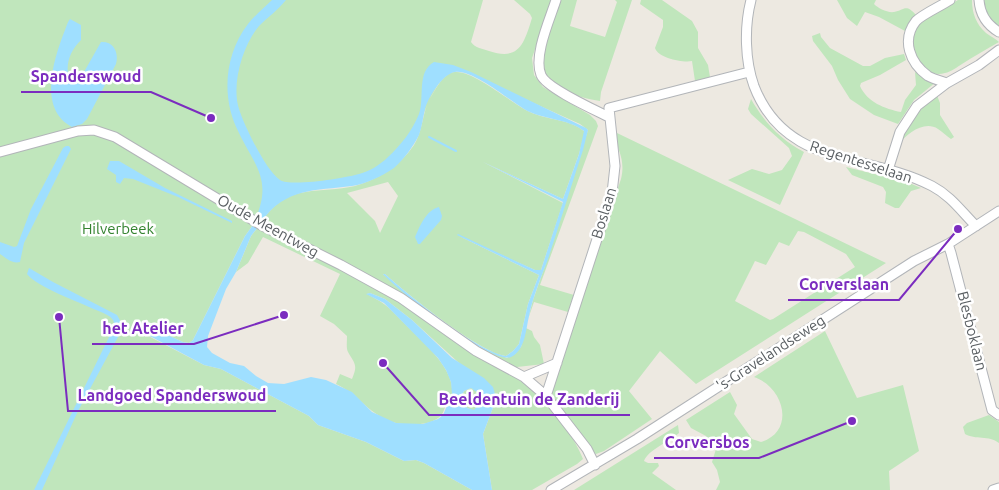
<svg xmlns="http://www.w3.org/2000/svg" width="999" height="490" viewBox="0 0 999 490" font-family="Ubuntu,sans-serif">
<rect width="100%" height="100%" fill="#ede9e1"/>
<path fill="#c0e6bc" fill-rule="evenodd" d="M0,0H483L471,42C475,48 483,49 489,51C519,61 524,44 532,18L530,14L514,0H552L532,58L534,75L543,87L590,115L596,121L598,126L540,285L574,295L568,312L534,302L528,319L533,300L547,260L588,130L580,124L463,71L446,70L429,100C436,90 442,73 455,72C474,70 512,104 530,112C546,120 571,119 585,132L579,154L563,199L483,162L563,203L541,270H535L457,235L539,275L528,304L519,344L513,351L506,356C480,353 407,294 385,274H383L425,309L471,343L507,358L521,347L526,328L532,331L534,337L540,345L544,364L517,367C521,382 532,386 542,396C554,409 577,442 583,459L577,464L532,490H492L483,434L494,405L459,363L412,320L385,299L370,293L367,294C372,297 379,300 384,304C391,309 397,316 403,322C419,338 455,368 452,393C451,398 446,404 444,410C439,426 410,426 396,423C371,417 358,394 336,384L340,374L352,379C358,365 355,364 348,352C346,348 347,341 347,336L334,324L320,316L340,274L263,237L248,263L236,272L251,236L258,227L253,225L245,236L193,340L189,343L183,342L136,321L133,328L204,365L221,369L249,384L309,416L318,425L366,442L404,461L416,460L424,463L472,490H0ZM427,105C422,118 422,132 414,145C400,166 379,179 355,186C320,194 289,183 264,218L270,208L293,191L379,174L418,128ZM388,182L398,196L380,233L375,221L347,193Z
M560,0H577L570,26L605,37L617,2L615,0H632L601,92L600,101C578,98 538,86 543,56C546,37 554,18 560,0Z
M641,0H662L692,21L698,32V48L708,65L710,77L695,81L692,61C683,63 658,58 655,48L663,27V20L640,4Z
M837,0H876L874,4C878,8 887,13 894,12C904,10 906,3 916,15L910,22L905,31L879,17L865,12L857,26L847,18Z
M958,0H972C972,13 976,24 986,33C990,36 996,39 999,42C987,49 974,56 962,64C957,67 951,72 945,73C922,80 905,46 916,28C923,18 947,7 958,0Z
M984,0H999V26C989,19 985,12 984,0Z
M820,33L821,37L830,48L863,66H870L885,58L904,54L906,60L880,75L861,83L860,86C867,102 885,109 901,112L905,100L916,85L915,72L926,79L936,82L914,100L898,124L874,115L850,99L838,80L832,66L813,41L812,36Z
M936,93L940,103V115L954,137L951,139C946,136 943,132 938,129C924,120 907,134 899,144C908,120 918,111 936,93Z
M751,99C764,122 781,140 804,152L780,205L728,180L752,169L769,174L782,170L792,156L789,148L751,114L748,109Z
M617,133L886,263L696,384L660,351L629,391L652,419L604,451L596,454L592,452C582,438 552,404 551,388L621,179C625,163 620,152 614,137ZM798,231L804,232L846,254L855,267L773,319L770,320L735,301L755,261L766,265L779,242L789,246Z
M846,167L907,182L921,188L911,191L899,208H895L885,203L886,192L883,187L852,175Z
M825,331L857,398L903,385L919,451L889,471L890,490H716L720,482L717,470L712,462L716,449L706,436L691,428L686,420L730,392L737,405L734,414L752,439L761,442C796,431 784,387 754,377Z
M471,388C486,394 484,402 474,411L467,408L461,397L464,391Z
M989,415L999,422V443C989,435 975,440 965,434L963,427L967,423Z
M678,425L679,433C670,441 648,450 644,461L648,463H658L659,466L652,473L676,490H574Z"/>
<path fill="#9fdfff" fill-rule="evenodd" d="M272,0H286C278,10 268,17 259,26C243,45 231,84 239,109C244,125 266,171 280,180C291,187 345,178 359,174C370,171 380,165 388,157C401,145 412,131 419,114C425,98 416,72 434,62L453,65L471,72L586,128L588,130L583,150C571,186 560,223 548,259C541,278 533,296 529,316C526,329 525,351 511,357C492,365 398,291 383,274H385C407,294 479,353 506,356L513,351L519,344L528,304L539,275L457,235L458,234L535,270H541L563,202L483,162L563,199L579,154L584,131C567,118 542,120 524,109C509,100 472,69 455,72C442,74 428,98 425,109C423,118 422,126 419,135C413,147 404,159 394,168C382,176 366,184 352,186C315,191 286,187 261,222L256,218C272,179 255,166 239,133C221,99 224,55 248,24C255,15 264,8 272,0Z
M70,19L81,25V40C70,51 65,64 69,79L73,83L80,79L101,42C114,41 119,53 116,64L87,119L82,124L72,127C37,109 54,58 65,30C67,25 67,23 70,19Z
M66,146H69L71,149L24,243L20,262C12,264 6,258 0,254V242L14,247L17,246L31,209L63,148Z
M110,161H119L165,188L232,221V223L178,197L133,179L124,178L120,184L116,182V175L107,169Z
M439,207L442,216L441,220L420,244H418L415,237C420,226 426,210 439,207Z
M253,225L258,227L251,236L236,272L226,289L208,336L207,347L212,353L230,363L244,366L256,376L268,383L284,384L311,377L326,380L352,392L372,412L396,423L423,424L438,419L443,415L452,394L451,382L446,370L438,358L384,303L366,294L370,293L385,299L412,320L452,358L484,378L493,387L495,394L494,405L483,434L492,490H472L424,463L416,460L404,461L366,442L318,425L309,416L249,384L221,369L204,365L133,327L136,321L183,342L189,343L193,340L245,236ZM471,388L480,394L482,401L474,410L467,408L461,397L464,391Z
M29,268L53,282L117,315L122,324L118,337L78,411L42,490H34L112,331C113,328 115,323 113,320C110,315 101,312 96,310C79,302 37,287 27,274Z"/>
<g fill="none" stroke-linecap="round" stroke-linejoin="round">
<path stroke="#9fdfff" stroke-width="2" d="M429,137L456,151"/>
<defs>
<path id="minor" d="M556,0C550,19 533,56 541,75C546,88 595,110 609,117
M751,0C744,27 745,61 754,86C786,169 867,152 932,186C951,196 961,211 976,226
M979,0C980,14 987,25 999,32
M947,83C941,81 933,79 928,76C910,63 901,40 916,21C923,14 941,6 950,0
M0,152L78,131L94,130L115,137L261,225L341,265L401,298L476,351L524,377L546,396L587,449L595,465
M888,170L900,132L917,106L947,83L979,65L999,50
M948,244L951,253L992,410L999,415
M524,377L557,363
M546,396L612,193L615,166L609,108L749,72
M551,490L637,439L914,261L948,244L999,211
M993,490L999,488"/>
</defs>
<use href="#minor" stroke="#b2b5b9" stroke-width="11"/>
<use href="#minor" stroke="#fff" stroke-width="9"/>
</g>
<g text-anchor="middle" stroke-width="5" stroke-linejoin="round" paint-order="stroke">
<g font-size="15" fill="#5a5f63" stroke="#fff">
<text transform="translate(861 162) rotate(18)" y="5">Regentesselaan</text>
<text transform="translate(604 213) rotate(-73)" y="5">Boslaan</text>
<text transform="translate(268 226) rotate(29)" y="5">Oude Meentweg</text>
<text transform="translate(972 331) rotate(76)" y="5">Blesboklaan</text>
<text transform="translate(771 353) rotate(-33)" y="5">'s-Gravelandseweg</text>
</g>
<g font-size="15" fill="#348330" stroke="#fff">
<text x="118" y="234">Hilverbeek</text>
</g>
</g>
<path fill="none" stroke="#7b2cbf" stroke-width="2" d="M211 118L151 92H21M958 229L899 300H788M284 315L194 344H92M59 317L68 411H276M383 363L429 415H630M852 421L759 458H654"/>
<g fill="#7b2cbf" stroke="#fff" stroke-width="2">
<circle cx="211" cy="118" r="5"/>
<circle cx="958" cy="229" r="5"/>
<circle cx="284" cy="315" r="5"/>
<circle cx="59" cy="317" r="5"/>
<circle cx="383" cy="363" r="5"/>
<circle cx="852" cy="421" r="5"/>
</g>
<g font-size="16" text-anchor="middle" font-weight="bold" fill="#7b2cbf" stroke="#fff" stroke-width="5" stroke-linejoin="round" paint-order="stroke">
<text x="86" y="82">Spanderswoud</text>
<text x="844" y="290">Corverslaan</text>
<text x="143" y="334">het Atelier</text>
<text x="172" y="401">Landgoed Spanderswoud</text>
<text x="529" y="405">Beeldentuin de Zanderij</text>
<text x="707" y="448">Corversbos</text>
</g>
</svg>
